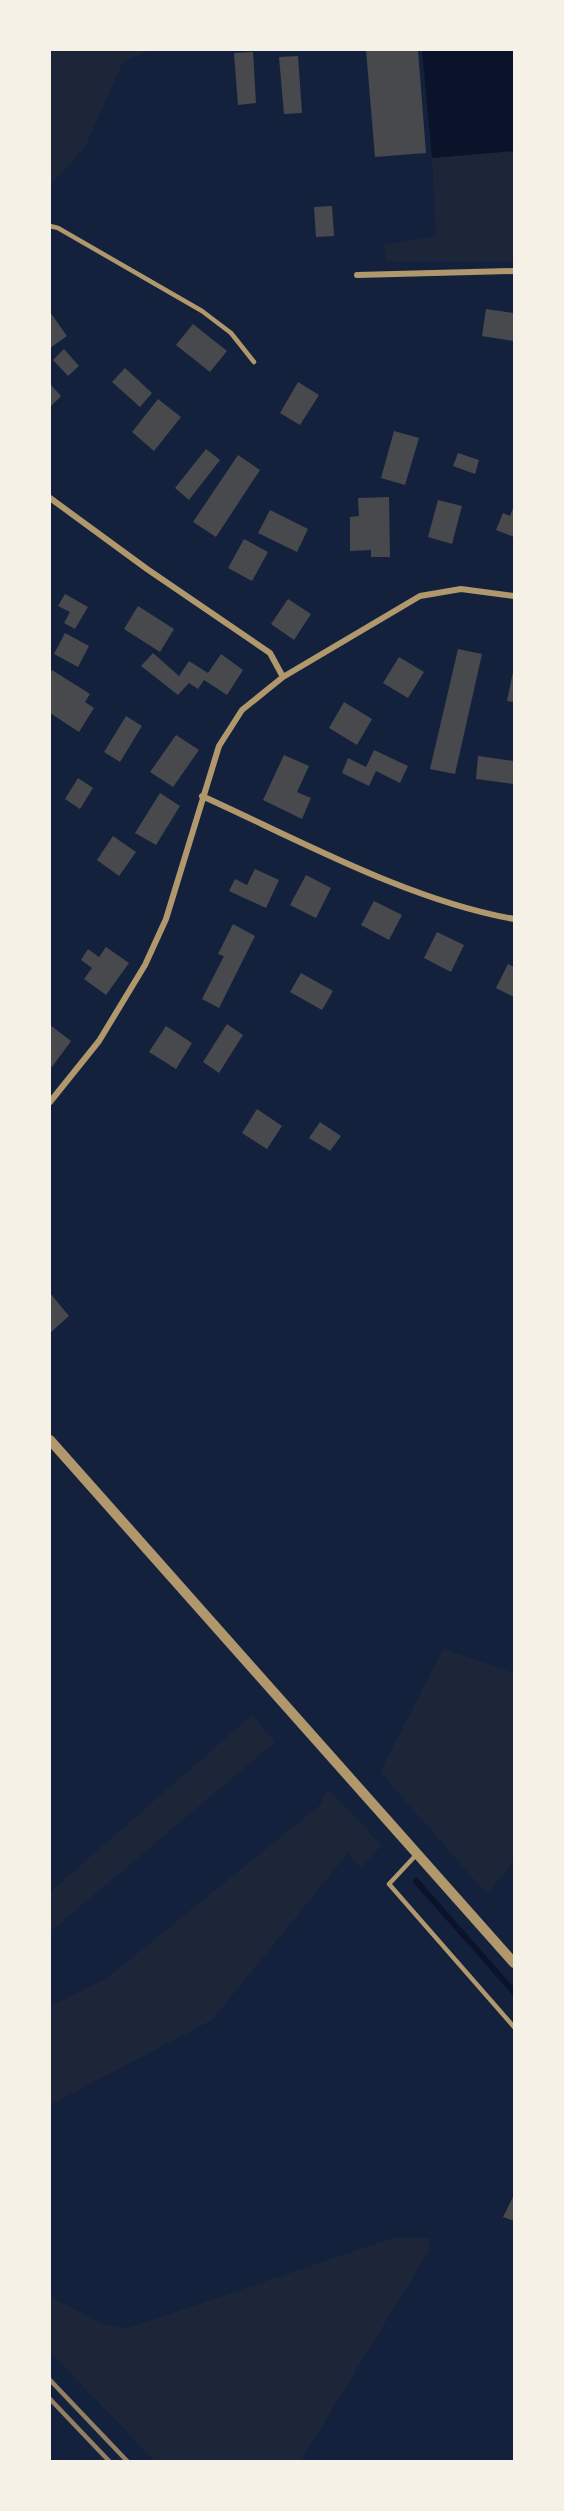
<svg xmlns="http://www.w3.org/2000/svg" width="564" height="2511" viewBox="0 0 564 2511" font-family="Montserrat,sans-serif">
<rect width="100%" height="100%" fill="#14213d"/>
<path fill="#1d2539" d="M50,50H151L123,62L85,147L50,185Z
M514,151V261H386L384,245L436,236L432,158Z
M443,1649L514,1673V1861L487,1894L380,1772Z
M252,1715L275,1742L50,1932V1892Z
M328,1790L382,1845L361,1867L348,1853L212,2020L50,2105V2006L107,1978L319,1806Z
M396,2237L430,2238L428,2252L301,2461H155L50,2352V2292L55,2299L102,2324L128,2328Z"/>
<path fill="#0b132b" d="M422,50H514V151L432,158Z"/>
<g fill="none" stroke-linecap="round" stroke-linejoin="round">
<path stroke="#0b132b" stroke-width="6" d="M416,1881L514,1992"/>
</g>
<path fill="#48494c" d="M366,50H418L426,153L375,157Z
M253,52L256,103L238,105L234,53Z
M298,56L302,113L284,114L279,57Z
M332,206L334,236L316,237L314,207Z
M486,309L514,313V341L482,336Z
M50,312L67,336L50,348Z
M193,324L227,351L210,372L176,345Z
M64,349L79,366L68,376L53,360Z
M125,368L152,393L140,407L112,382Z
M298,382L319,395L300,425L280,413Z
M50,384L61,396L50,407Z
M158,399L181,417L154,451L132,432Z
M394,431L419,438L405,485L381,478Z
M206,449L220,460L189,500L175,488Z
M458,453L479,460L475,474L453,466Z
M238,455L260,470L216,537L193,522Z
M389,497L390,557H371V550L350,551V517L359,516L358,498Z
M438,500L462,506L452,544L428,537Z
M514,505V537L496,530L503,513L510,516Z
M270,510L308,529L297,552L258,533Z
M244,539L268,552L252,581L228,568Z
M65,594L88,607L75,629L64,623L70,612L58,606Z
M288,599L311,614L294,640L271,624Z
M138,606L174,629L160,652L124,629Z
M65,633L89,646L78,667L54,654Z
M458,649L482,654L455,774L430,769Z
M153,653L179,676L189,661L208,673L221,654L243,670L227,695L204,680L198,689L189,683L178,695L141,666Z
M399,657L424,672L408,698L383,683Z
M52,670L90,694L85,702L94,708L79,732L50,713V674Z
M513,672H514V702L507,701Z
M344,702L372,719L357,745L329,728Z
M126,716L142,726L120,762L104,752Z
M176,735L199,750L173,787L150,772Z
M374,750L408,766L400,783L376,771L369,786L342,773L348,758L366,767Z
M284,755L309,766L297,792L311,798L302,819L263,800Z
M478,756L514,761V784L476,779Z
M78,778L93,788L80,809L65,799Z
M160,793L180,806L156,845L135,833Z
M113,836L136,852L119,876L97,860Z
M255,869L279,880L266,908L229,891L235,879L247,885Z
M306,875L331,888L316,918L290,905Z
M374,901L402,915L389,940L361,925Z
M233,924L255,936L219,1008L202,999L224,956L218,954Z
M437,932L464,945L451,972L424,958Z
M106,947L129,963L106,995L84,979L92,968L81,960L88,949L99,957Z
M508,964L514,967V997L496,988Z
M301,973L333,991L322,1010L290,992Z
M227,1024L243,1035L219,1073L203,1062Z
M50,1025L71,1041L52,1067L50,1065Z
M166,1026L192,1043L176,1069L149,1052Z
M257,1109L282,1126L267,1149L242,1133Z
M320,1122L341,1136L330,1151L309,1138Z
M50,1293L69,1316L50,1333Z
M514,2195V2221L503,2217Z"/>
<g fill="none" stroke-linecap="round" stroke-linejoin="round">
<path stroke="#b1986c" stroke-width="4.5" d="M50,226L58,228L202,311L231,333L254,362
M417,1854L389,1884L514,2027"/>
<path stroke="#b1986c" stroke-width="6" d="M357,275L514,271
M50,498L147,569L270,653L283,677
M202,796C299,840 410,901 514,919
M50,1102L99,1041L145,965L166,919L219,746L242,710L283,677L420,596L461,589L514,596"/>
<path stroke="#b1986c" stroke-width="10" d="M50,1440L514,1963"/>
<path stroke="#918062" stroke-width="4.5" d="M50,2380L128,2462
M50,2399L110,2462"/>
</g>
<rect width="564" height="2511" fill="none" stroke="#f6f1e7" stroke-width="102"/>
</svg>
